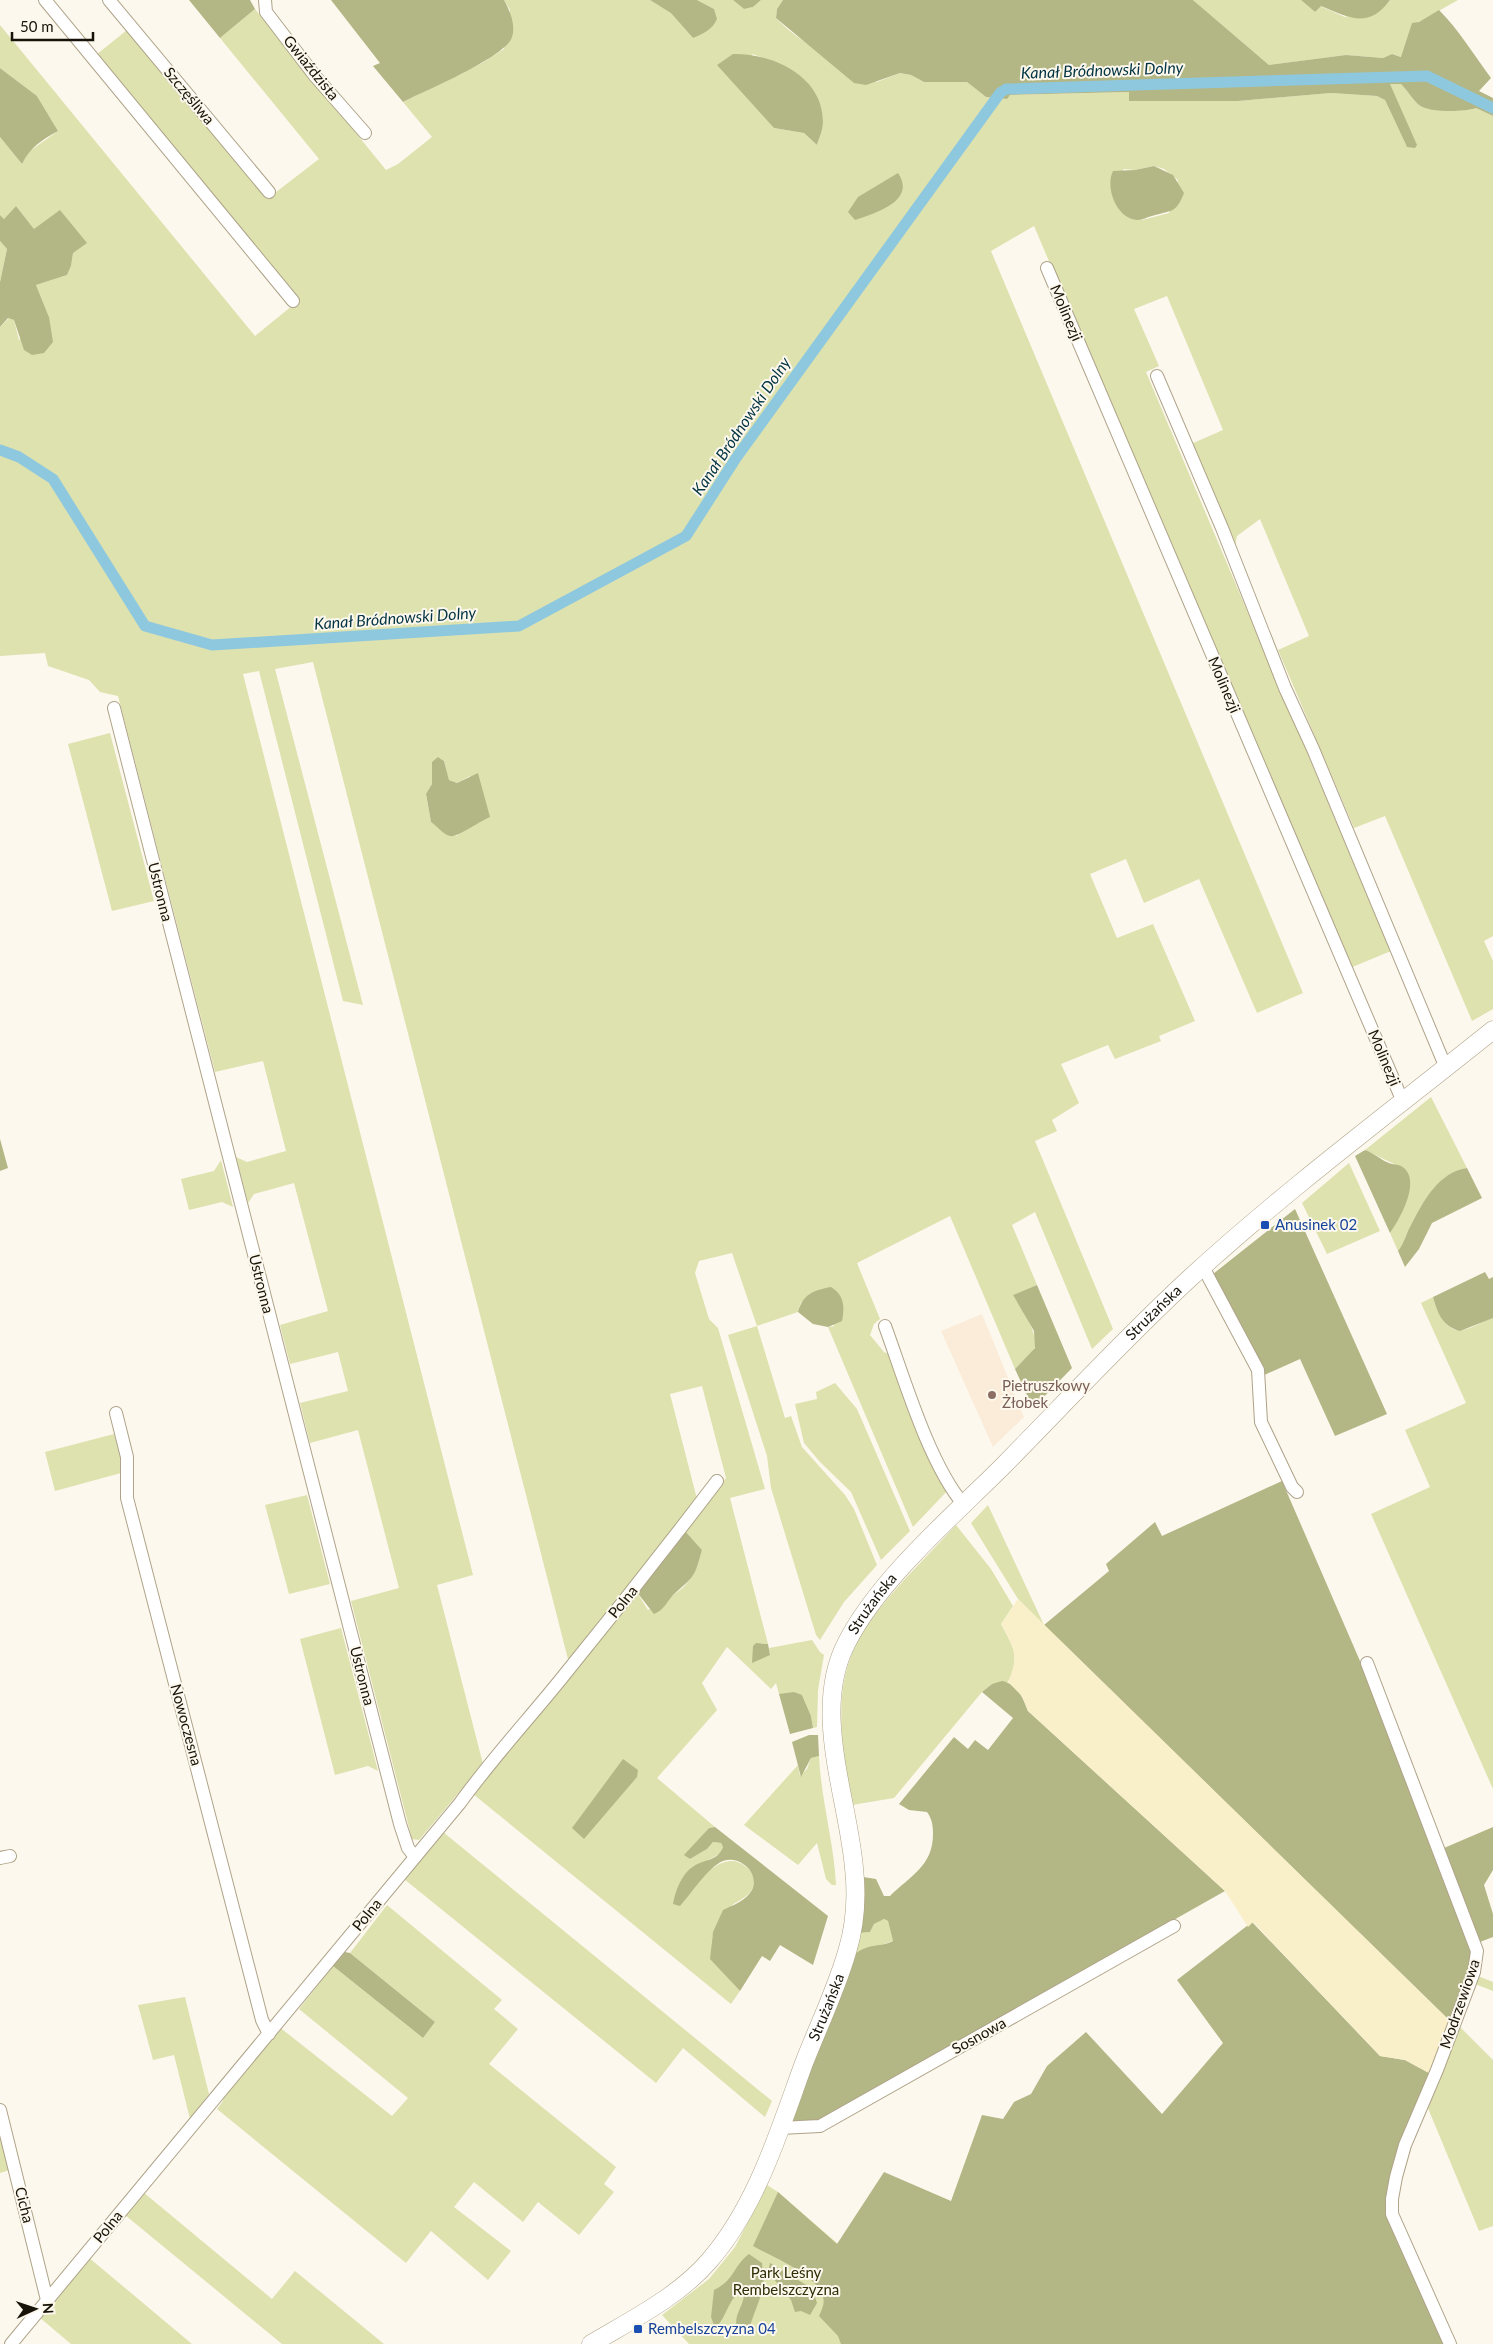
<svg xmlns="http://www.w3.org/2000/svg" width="1493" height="2344" viewBox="0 0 1493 2344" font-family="Lato,sans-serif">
<rect width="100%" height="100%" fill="#fdf8ed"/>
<path fill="#faecd9" d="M982,1314L1024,1417L993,1447L941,1331Z"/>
<path fill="#dde2af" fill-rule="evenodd" d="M504,0H650L671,12L693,38L714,9L697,0H733L744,9L753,7L761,0H783L777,9L776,18C802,46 844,63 877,82L900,73L911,75L924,82L960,81L967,82L986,97L1006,99L1010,95L1129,92V101H1238L1331,93L1377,96L1385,100L1407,147L1397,100L1389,84H1401C1407,90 1413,100 1419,105C1429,112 1465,112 1476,108L1493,116V936L1484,941L1493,961V1009L1472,1021L1385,816L1354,828L1278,650L1309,636L1260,519L1237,536L1235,547L1191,444L1223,430L1167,296L1134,309L1159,366L1146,372L1391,951L1350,968L1034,226L991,251L1303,993L1257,1013L1199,879L1144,903L1126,859L1090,874L1117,938L1153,924L1195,1021L1159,1036L1161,1041L1115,1059L1108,1045L1061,1064L1079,1103L1052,1120L1057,1131L1035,1141L1113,1329L1092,1349L1035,1212L1012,1225L1037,1285L1013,1295C1020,1307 1041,1336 1034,1349C1029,1356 1020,1363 1015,1369L950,1216L857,1263L880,1319L874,1324L870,1335L884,1352L891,1355L949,1489L913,1527L828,1327L835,1326L801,1302L798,1312L757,1326L785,1418L791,1416L802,1447L845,1495L854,1509L877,1565L844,1602L820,1640L816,1635L771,1488L767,1456L728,1335L757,1326L732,1253L699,1261L695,1273L709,1319L718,1328L765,1489L730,1498L768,1644L761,1643L770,1655L769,1648L812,1640L820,1652L824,1655L818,1690L817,1727L813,1728L811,1716L802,1695L779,1694L776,1683L771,1689L727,1647L702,1683L717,1710L657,1778L715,1827L709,1828L685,1855L690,1859L707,1849L713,1842L721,1843L723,1847L721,1853L703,1863L683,1902C695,1884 722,1848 745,1866C750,1870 755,1875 754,1882C753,1896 740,1899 731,1906C728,1909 725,1914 722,1918C699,1948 719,1968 740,1991L731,2004L473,1794L636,1591L648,1610C680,1591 692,1588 702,1550L685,1531L726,1478L702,1386L670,1394L697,1499L570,1667L313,662L275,669L363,1005L343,1001L259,671L243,674L473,1575L437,1585L483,1764L419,1840L412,1839L351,1601L399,1588L358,1430L310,1443L300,1403L348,1391L338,1352L290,1364L280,1325L328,1311L294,1183L254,1194L248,1203L236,1157L247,1162L286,1151L263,1061L215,1072L118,696L100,692L89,680L48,666L45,653L0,656V327L9,318L14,320L19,340L49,317L36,285L67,275L71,266L73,253L34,229L16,206L4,219L0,215V137L22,164L27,153L58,131L37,96L0,68V25L255,336L298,301L96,55L127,30L267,199L319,159L220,38L255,9L386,170L398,164L432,137L403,102L482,63L504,49L510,10ZM752,54C785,64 822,82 823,122C823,129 819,138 817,145L804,133L774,128ZM1154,166L1164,169L1178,180L1169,213L1142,220L1123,169L1135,170ZM438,757L444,761L449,780L457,783L470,776L489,817L479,821L456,836L431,822L426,795L432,784Z
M1193,0H1301L1315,12L1320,6L1345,17L1387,4L1390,0H1458L1419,22L1402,57L1392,54L1383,58L1346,55L1269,65Z
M0,241L7,249L0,282Z
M110,733L154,901L112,911L68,744Z
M1431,1097L1467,1168C1439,1172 1424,1200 1412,1223C1406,1233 1405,1242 1398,1251L1390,1233L1400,1216L1409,1190L1394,1164L1365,1150Z
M221,1160L233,1207L222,1202L189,1210L181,1179L214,1171Z
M1349,1163L1380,1231L1327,1254L1302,1203Z
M1433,1297C1437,1310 1445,1333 1463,1330C1473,1328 1483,1321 1493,1318V1789L1371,1514L1430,1487L1405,1430L1466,1403L1421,1303Z
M835,1383L857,1409L910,1531L881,1560L851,1492L820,1462L804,1443L795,1404L817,1399L816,1392Z
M114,1434L122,1462L121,1473L55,1491L45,1452Z
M307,1495L330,1584L289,1594L265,1505Z
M988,1505L1044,1625L1018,1599L971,1523Z
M956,1525L991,1569L1013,1606L1001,1624C1014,1648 1020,1656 1008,1682L992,1684L982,1692L894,1798L852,1805C844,1760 834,1706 849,1662C864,1614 923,1562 956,1525Z
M341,1628L378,1771L368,1766L335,1775L300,1639Z
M819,1756C821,1800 834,1842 836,1885H832L826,1879L817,1843L798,1865L744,1825L798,1765L800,1776L807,1769L811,1758Z
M443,1832L772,2101L765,2117L683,2048L656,2083L404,1879Z
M387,1905L502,2000L494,2009L518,2029L489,2064L616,2167L604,2184L614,2192L579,2235L538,2202L523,2222L474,2182L454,2207L511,2251L488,2280L431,2231L406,2263L217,2109L223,2101L224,2095L278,2026L392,2116L408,2098L299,2009L333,1966L423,2038L435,2022L350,1953Z
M883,1919L888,1921L893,1941L855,1954L859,1933L870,1932L874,1924Z
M1478,1976L1493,1982V1991L1475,1984Z
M185,1997L209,2094L190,2119L174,2055L153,2060L138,2005Z
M1459,2026L1493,2060V2226L1479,2231L1425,2101Z
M0,2137L10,2170L0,2173Z
M767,2185L778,2192L838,2244L897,2344H689L662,2315L709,2279L735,2247Z
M143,2192L272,2299L295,2271L384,2344H282L125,2215Z
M88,2257L192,2344H71L39,2317Z"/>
<path fill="#b3b785" d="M189,0H250L255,9L220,38Z
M331,0H504C510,11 516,25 512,37C506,57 424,91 403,102L373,66L380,63Z
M650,0H697L714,9L717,19C712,30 704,33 693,38L671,13Z
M733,0H761L753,7L744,9Z
M783,0H1193L1269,65L1346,55L1383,58L1392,54L1401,57L1412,23L1419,22L1439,10C1459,30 1474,55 1491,78L1479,91L1493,98V116L1476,108C1465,112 1429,113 1419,105C1413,100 1407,90 1401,84H1390L1417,145L1415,148L1407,147L1385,100L1377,96L1331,93L1238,101H1129V92L1010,95L1007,99L986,97L967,82H924L911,75L900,73L866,85L854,83L776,18L777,9Z
M1301,0H1390C1368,30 1348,17 1321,6L1315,12Z
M733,54C772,53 823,76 823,122C823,130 819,138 817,145L804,133L774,128L717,65Z
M0,68L37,96L58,131C42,140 30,147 22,164L0,137Z
M1154,166L1173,175L1184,193C1176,214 1171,210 1152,216C1147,217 1143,220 1137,220C1116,218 1105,187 1113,171L1135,170Z
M898,173C917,201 875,213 855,220L848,212L858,197Z
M16,206L34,229L60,210L87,243L73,253L71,266L67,275L36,285L49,317L53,342L44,353L32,355L24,350L14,320L8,318L0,327V282L7,249L0,241V215L4,219Z
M438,757L444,761L449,780L457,783L478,773L490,817C480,821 457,838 450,836C444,835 437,826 431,822L426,794L432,784V762Z
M0,1139L8,1168L0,1171Z
M1365,1150C1374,1153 1381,1160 1389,1163C1393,1165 1397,1164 1401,1166C1423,1178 1400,1219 1390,1233L1355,1156Z
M1467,1168L1482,1198L1432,1223L1419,1249L1405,1267L1398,1251C1405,1242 1406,1233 1412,1223C1424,1200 1439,1172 1467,1168Z
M1295,1209L1387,1414L1335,1436L1300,1359L1262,1376L1213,1274Z
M1485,1272L1489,1279L1493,1277V1318L1460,1331C1442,1326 1438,1314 1433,1297Z
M1037,1285L1072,1368L1033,1408L1015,1369L1035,1348L1034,1331L1013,1295Z
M831,1287C844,1295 845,1306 842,1321L828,1327L813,1324L798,1312C803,1294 814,1290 831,1287Z
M1282,1481L1360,1661L1475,1957L1450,2021L1044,1625L1109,1571L1106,1564L1155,1522L1162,1536Z
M685,1531L702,1550C694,1579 694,1576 673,1595C666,1603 664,1610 654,1614L636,1591Z
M756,1643L768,1644L770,1655L752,1663L753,1646Z
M1002,1681C1018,1684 1023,1698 1028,1711L1225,1891L816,2122L790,2121L855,1954C871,1942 880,1948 893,1941L888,1921L884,1919L874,1924L870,1932L859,1933L863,1877L876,1879L884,1896H890C910,1876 933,1866 933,1834C933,1825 932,1819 927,1812L909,1810L899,1804L954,1737L968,1749L975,1740L988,1750L1013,1718L982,1692L992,1684Z
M794,1692L802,1695L811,1716L813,1728L790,1734L779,1694Z
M809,1735H818L819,1756L811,1758L801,1777L792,1742Z
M623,1759L638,1770L637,1777L584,1839L572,1828Z
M715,1827L828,1916L813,1965L780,1945L770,1961L762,1956L740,1991L710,1959L713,1932L723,1910C733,1905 746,1901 752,1890C760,1873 740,1855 723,1861C708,1867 691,1894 680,1906L673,1904C675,1891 682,1873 694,1866C705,1859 718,1861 723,1847L721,1843L713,1842L707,1849L690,1859L684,1855L709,1828Z
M1493,1827V1870L1484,1885L1493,1914V1937L1480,1942L1444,1848Z
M1252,1922L1380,2056L1405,2060L1429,2073L1400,2145L1385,2207L1444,2344H841L838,2336L819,2316C822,2309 825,2304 823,2297C818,2275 771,2256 753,2246L778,2192L837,2244L884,2172L951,2201L982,2115L1003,2119L1014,2102L1031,2094L1047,2066L1086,2032L1162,2114L1223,2043L1177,1980Z
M345,1952L350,1953L435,2022L423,2038L333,1966Z
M749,2254L762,2263L764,2287L749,2328L743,2331L737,2328C733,2315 744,2306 744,2294L740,2291C727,2302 726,2319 715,2328L711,2317L714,2290C735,2280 733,2266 749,2254Z
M770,2263L808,2286L813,2291L817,2303L810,2315L801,2311L795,2312L791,2300L768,2272Z"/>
<path fill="#f9efc9" d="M1018,1599L1450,2021L1429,2073L1405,2060L1380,2056L1253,1922L1248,1927L1225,1891L1028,1711L1022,1696L1008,1682C1020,1656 1014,1648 1001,1624Z"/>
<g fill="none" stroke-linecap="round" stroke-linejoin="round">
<path stroke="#8ec8df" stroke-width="11" d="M0,450L19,457L53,479L145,626L212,645L519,626L686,536L736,458L1000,93L1006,89L1427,76L1493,108"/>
<defs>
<path id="minor" d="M45,0L293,301
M109,0L269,192
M265,0L266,12L315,76L365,133
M1047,268L1403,1102
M1157,376L1222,528L1285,688L1313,749L1446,1068
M114,708L400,1824L408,1848L415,1857
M1203,1267L1258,1370L1261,1422L1292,1487L1297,1492
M885,1326C904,1378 929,1464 964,1505
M116,1413L127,1457V1498L262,2020L269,2034
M1367,1663L1477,1951L1474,1972L1437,2070L1405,2145L1396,2177L1392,2199V2214L1450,2344
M0,1858L10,1856
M0,2110L47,2300
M780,2128L820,2126L1174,1926
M11,2344L460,1803C491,1760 527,1721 561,1679C614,1614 666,1548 717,1481"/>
<g id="secondary">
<path id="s1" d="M591,2344C631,2320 678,2297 709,2261C757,2206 779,2131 804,2063C818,2027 836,1990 847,1952C855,1926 857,1895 854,1868C848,1797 811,1710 847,1642C879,1579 954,1515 1004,1465C1066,1402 1126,1337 1190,1278C1286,1190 1392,1111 1493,1030"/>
</g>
</defs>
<use href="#minor" stroke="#afa389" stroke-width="14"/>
<use href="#secondary" stroke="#afa389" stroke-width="19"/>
<use href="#minor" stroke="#fff" stroke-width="12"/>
<use href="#secondary" stroke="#fff" stroke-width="18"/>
</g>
<g fill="#1a4fb4" stroke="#fdf8ed" stroke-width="2">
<rect x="1260" y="1220" width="10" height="10" rx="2.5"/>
<rect x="633" y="2324" width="10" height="10" rx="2.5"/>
</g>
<circle fill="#8d6e63" stroke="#fdf8ed" stroke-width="2" cx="992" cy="1395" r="5"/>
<g text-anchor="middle" stroke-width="4" stroke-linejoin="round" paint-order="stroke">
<g font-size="15" fill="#171309" stroke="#fdf8ed">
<text transform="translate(311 68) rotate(51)" y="5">Gwiaździsta</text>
<text transform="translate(189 96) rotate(50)" y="5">Szczęśliwa</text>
<text transform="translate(1066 313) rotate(67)" y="5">Molinezji</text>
<text transform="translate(1224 685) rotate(67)" y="5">Molinezji</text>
<text transform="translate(160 892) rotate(76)" y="5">Ustronna</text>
<text transform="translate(1384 1058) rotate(67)" y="5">Molinezji</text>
<text transform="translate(261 1284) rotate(76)" y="5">Ustronna</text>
<text dy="5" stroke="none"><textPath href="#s1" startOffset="1251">Strużańska</textPath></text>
<text transform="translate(623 1602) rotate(-51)" y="5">Polna</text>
<text dy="5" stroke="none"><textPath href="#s1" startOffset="846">Strużańska</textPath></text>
<text transform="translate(362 1676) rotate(76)" y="5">Ustronna</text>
<text transform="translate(186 1725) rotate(75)" y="5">Nowoczesna</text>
<text transform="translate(367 1915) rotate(-51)" y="5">Polna</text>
<text transform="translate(1460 2004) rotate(-71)" y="5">Modrzewiowa</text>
<text dy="5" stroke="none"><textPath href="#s1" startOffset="426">Strużańska</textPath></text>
<text transform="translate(979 2036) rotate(-29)" y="5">Sosnowa</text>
<text transform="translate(24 2205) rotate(76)" y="5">Cicha</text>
<text transform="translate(108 2227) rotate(-51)" y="5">Polna</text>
</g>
<g font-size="15" fill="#164399" stroke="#fdf8ed" text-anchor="start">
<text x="1275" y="1230">Anusinek 02</text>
<text x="648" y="2334">Rembelszczyzna 04</text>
</g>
<g font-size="15" fill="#785e54" stroke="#fdf8ed" text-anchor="start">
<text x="1002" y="1391">Pietruszkowy<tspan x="1002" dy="17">Żłobek</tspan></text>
</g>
<g font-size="15" fill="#2d2e05" stroke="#fdf8ed">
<text x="786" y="2278">Park Leśny<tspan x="786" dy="17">Rembelszczyzna</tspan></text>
</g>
<g font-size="16" font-style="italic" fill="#003343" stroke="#fdf8ed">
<text transform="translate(1102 70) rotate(-2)" y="6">Kanał Bródnowski Dolny</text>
<text transform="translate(741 426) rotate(-56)" y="6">Kanał Bródnowski Dolny</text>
<text transform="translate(395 618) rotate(-4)" y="6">Kanał Bródnowski Dolny</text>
</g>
</g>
<g transform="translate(35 2309) rotate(87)" stroke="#fdf8ed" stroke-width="4" paint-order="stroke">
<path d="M0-4L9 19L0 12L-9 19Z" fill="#171309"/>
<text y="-8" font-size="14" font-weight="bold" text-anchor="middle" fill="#171309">N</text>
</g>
<path d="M12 32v8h81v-8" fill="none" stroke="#171309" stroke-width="2.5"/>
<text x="20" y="32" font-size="15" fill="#171309" stroke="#fdf8ed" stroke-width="4" paint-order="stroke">50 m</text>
</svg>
